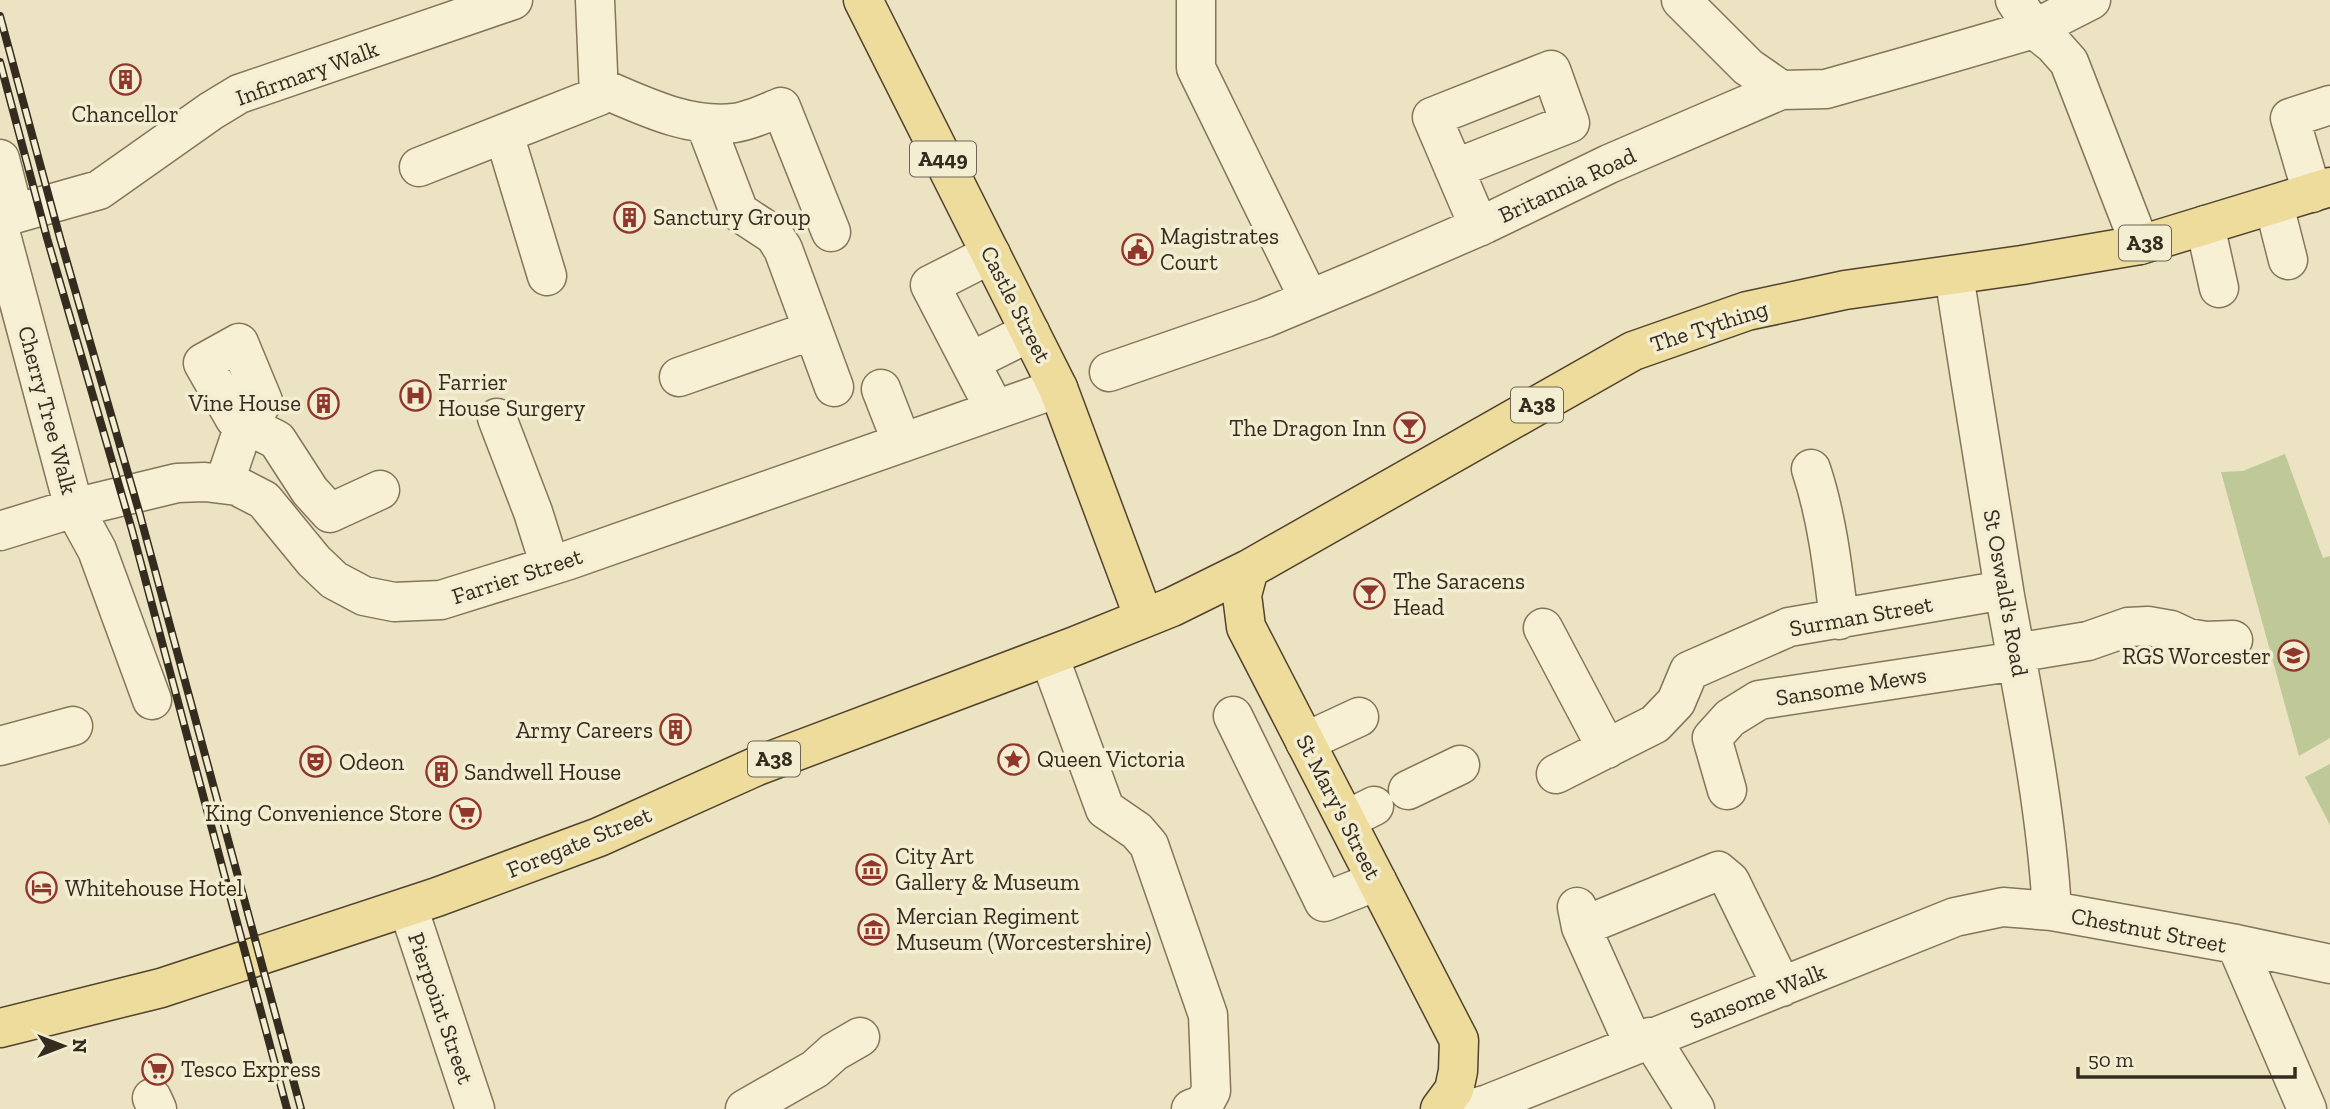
<svg xmlns="http://www.w3.org/2000/svg" width="2330" height="1109" viewBox="0 0 2330 1109" font-family="'Zilla Slab',serif">
<rect width="100%" height="100%" fill="#ece3c2"/>
<path fill="#bec997" d="M2285,454L2323,558L2330,556V738L2299,756L2221,472L2243,471Z
M2330,764V825L2305,777Z"/>
<g fill="none" stroke-linecap="round" stroke-linejoin="round">
<defs>
<path id="minor" d="M1196,0V68L1309,299
M1681,0L1748,67L1781,90
M2015,0L2034,29L2053,44L2069,62L2140,245
M599,87C642,105 686,128 734,123C750,121 766,113 781,107L831,232
M705,123L739,212L774,235L783,249L834,387
M504,134L547,276
M0,159L14,214
M419,167L599,96L595,0
M1454,169L1570,123L1551,70L1432,117L1479,227
M2312,193L2290,118L2330,105
M2274,205L2288,260
M0,221L14,214L99,190L211,111L239,94L513,0
M2205,225L2219,288
M0,231L74,508L97,550L152,700
M991,254L930,285L995,410
M1954,275C1971,382 1987,489 2005,596C2024,700 2046,805 2052,911
M970,362L1030,332
M1109,372L1265,318L1363,277L1485,224L1609,164L1781,90L1826,89L1907,66L2034,29L2091,0
M679,377L813,330
M881,389L902,443
M497,418L533,512L550,566
M1811,469C1827,517 1833,569 1839,620
M224,484L240,437L263,401L239,343L203,363L235,419L277,440L310,491L330,513L380,490
M0,531L74,508L177,483L205,482L237,486L264,500L314,561L334,580L364,596L394,602L441,600L569,560L1058,388
M1543,628L1607,749
M2015,653L2088,641L2128,627L2148,626L2171,630L2188,638L2206,641L2233,640
M1049,656L1105,809L1137,831L1149,845L1208,1015L1211,1091L1204,1104L1191,1109
M1233,716L1324,902L1377,881
M1305,742L1359,717
M0,746L73,726
M1556,774L1655,724L1676,702L1689,671L1789,627L2004,590
M1408,790L1460,765
M1727,790L1712,738L1730,718L1759,700L2017,661
M1346,820L1374,806
M408,907L475,1109
M1577,907L1581,927L1634,1045
M1581,927L1718,871L1730,881L1782,987
M2236,944L2307,1109
M1650,1037L1695,1109
M152,1098L157,1109
M745,1109L815,1069L834,1052L860,1037
M1469,1109L1488,1104L1955,917L2003,907L2052,911L2236,944L2330,964"/>
<path id="major" d="M863,0L1058,388L1144,618
M1249,569L1242,595L1246,627L1459,1040L1458,1071L1454,1090L1440,1109
M0,1028L161,988L437,897L599,837L757,766L1075,646L1172,607L1249,569L1633,351L1747,311L1845,290L2022,265L2140,245L2330,187"/>
</defs>
<use href="#minor" stroke="#85755a" stroke-width="41"/>
<use href="#major" stroke="#52432f" stroke-width="41"/>
<use href="#minor" stroke="#f7f0d5" stroke-width="38"/>
<use href="#major" stroke="#eddc9c" stroke-width="38"/>
<defs>
<path id="rail" d="M0,16L60,238L140,515L301,1109
M0,62L47,238L132,530L287,1109"/>
</defs>
<use href="#rail" stroke="#352b1e" stroke-width="8"/>
<use href="#rail" stroke="#f3edd2" stroke-width="5" stroke-dasharray="16" stroke-linecap="butt"/>
</g>
<defs>
<symbol id="building-ring" viewBox="-11 -11 22 22"><circle r="9.5" fill="#f3edd2" stroke="#90372d" stroke-width="1.5"/><path d="M-4-6H4V6H1V3H-1V6H-4ZM-2.5-4.3h1.7v1.8h-1.7ZM.8-4.3h1.7v1.8H.8ZM-2.5-1h1.7V.8h-1.7ZM.8-1h1.7V.8H.8Z" fill="#90372d"/></symbol>
<symbol id="civic-ring" viewBox="-11 -11 22 22"><circle r="9.5" fill="#f3edd2" stroke="#90372d" stroke-width="1.5"/><path d="M-.6-6.5H3V-4.5H.6V-3L4-1V1h2V6H-6V1h2V-1L-.6-3ZM-1.2 2.5V6h2.4V2.5Z" fill="#90372d"/></symbol>
<symbol id="hospital-ring" viewBox="-11 -11 22 22"><circle r="9.5" fill="#f3edd2" stroke="#90372d" stroke-width="1.5"/><path d="M-5-5h3v3.5h4V-5h3V5h-3V1.5h-4V5h-3Z" fill="#90372d"/></symbol>
<symbol id="bar-ring" viewBox="-11 -11 22 22"><circle r="9.5" fill="#f3edd2" stroke="#90372d" stroke-width="1.5"/><path d="M-6-5H6L.8 .8V4.5H3.5V6h-7V4.5H-.8V.8Z" fill="#90372d"/></symbol>
<symbol id="school-ring" viewBox="-11 -11 22 22"><circle r="9.5" fill="#f3edd2" stroke="#90372d" stroke-width="1.5"/><path d="M0-5L7-2L0 1L-7-2ZM-4 1L0 2.5L4 1V4Q0 6-4 4Z" fill="#90372d"/></symbol>
<symbol id="sight-ring" viewBox="-11 -11 22 22"><circle r="9.5" fill="#f3edd2" stroke="#90372d" stroke-width="1.5"/><path d="M0-6L1.8-2.2L6-1.7L2.9 1.2L3.7 5.4L0 3.3L-3.7 5.4L-2.9 1.2L-6-1.7L-1.8-2.2Z" fill="#90372d"/></symbol>
<symbol id="theatre-ring" viewBox="-11 -11 22 22"><circle r="9.5" fill="#f3edd2" stroke="#90372d" stroke-width="1.5"/><path d="M-5-5.5Q0-4 5-5.5V0Q5 5 0 6Q-5 5-5 0ZM-3.3-2.5H-1v1.5H-3.3ZM1-2.5H3.3v1.5H1ZM-2.8 1Q0 5.5 2.8 1Z" fill="#90372d"/></symbol>
<symbol id="supermarket-ring" viewBox="-11 -11 22 22"><circle r="9.5" fill="#f3edd2" stroke="#90372d" stroke-width="1.5"/><path d="M-6-5.5h2.5l.6 2H6L4.5 2H-2.5L-4.4-4H-6ZM-1.5 3.2a1.3 1.3 0 1 0 .1 0ZM3 3.2a1.3 1.3 0 1 0 .1 0Z" fill="#90372d"/></symbol>
<symbol id="museum-ring" viewBox="-11 -11 22 22"><circle r="9.5" fill="#f3edd2" stroke="#90372d" stroke-width="1.5"/><path d="M0-6L6-3V-2H-6V-3ZM-5-1h2V3h-2ZM-1-1h2V3h-2ZM3-1h2V3H3ZM-6 4H6V6H-6Z" fill="#90372d"/></symbol>
<symbol id="hotel-ring" viewBox="-11 -11 22 22"><circle r="9.5" fill="#f3edd2" stroke="#90372d" stroke-width="1.5"/><path d="M-6-4.5h1.5V1H6V5H4.5V3h-9V5H-6ZM-4 0a1.8 1.8 0 1 1 3.6 0ZM.5 0V-2.5h3Q6-2.5 6 0Z" fill="#90372d"/></symbol>
</defs>
<g fill-rule="evenodd">
<use href="#building-ring" x="108" y="62" width="35" height="35"/>
<use href="#building-ring" x="612" y="200" width="35" height="35"/>
<use href="#civic-ring" x="1120" y="232" width="35" height="35"/>
<use href="#hospital-ring" x="398" y="378" width="35" height="35"/>
<use href="#building-ring" x="306" y="386" width="35" height="35"/>
<use href="#bar-ring" x="1392" y="410" width="35" height="35"/>
<use href="#bar-ring" x="1352" y="576" width="35" height="35"/>
<use href="#school-ring" x="2276" y="638" width="35" height="35"/>
<use href="#building-ring" x="658" y="712" width="35" height="35"/>
<use href="#sight-ring" x="996" y="742" width="35" height="35"/>
<use href="#theatre-ring" x="298" y="744" width="35" height="35"/>
<use href="#building-ring" x="424" y="754" width="35" height="35"/>
<use href="#supermarket-ring" x="448" y="796" width="35" height="35"/>
<use href="#museum-ring" x="854" y="852" width="35" height="35"/>
<use href="#hotel-ring" x="24" y="870" width="35" height="35"/>
<use href="#museum-ring" x="856" y="912" width="35" height="35"/>
<use href="#supermarket-ring" x="140" y="1052" width="35" height="35"/>
</g>
<g text-anchor="middle" stroke-width="7" stroke-linejoin="round" paint-order="stroke">
<g fill="#f3edd2" stroke="#6e6554" stroke-width="2">
<rect x="910" y="141.5" width="66" height="35" rx="5"/>
<rect x="2119" y="225.5" width="52" height="35" rx="5"/>
<rect x="1511" y="387.5" width="52" height="35" rx="5"/>
<rect x="748" y="741.5" width="52" height="35" rx="5"/>
</g>
<g font-size="21" font-weight="bold" fill="#352b1e">
<text x="943" y="166">A449</text>
<text x="2145" y="250">A38</text>
<text x="1537" y="412">A38</text>
<text x="774" y="766">A38</text>
</g>
<g font-size="23" fill="#352b1e" stroke="#f3edd2">
<text transform="translate(307 73) rotate(-20)" y="8">Infirmary Walk</text>
<text transform="translate(1567 185) rotate(-25)" y="8">Britannia Road</text>
<text transform="translate(1016 304) rotate(63)" y="8">Castle Street</text>
<text transform="translate(1709 326) rotate(-18)" y="8">The Tything</text>
<text transform="translate(48 410) rotate(75)" y="8">Cherry Tree Walk</text>
<text transform="translate(517 576) rotate(-18)" y="8">Farrier Street</text>
<text transform="translate(2006 593) rotate(80)" y="8">St Oswald's Road</text>
<text transform="translate(1861 616) rotate(-10)" y="8">Surman Street</text>
<text transform="translate(1851 686) rotate(-9)" y="8">Sansome Mews</text>
<text transform="translate(1339 807) rotate(63)" y="8">St Mary's Street</text>
<text transform="translate(579 842) rotate(-22)" y="8">Foregate Street</text>
<text transform="translate(2149 930) rotate(11)" y="8">Chestnut Street</text>
<text transform="translate(1758 996) rotate(-21)" y="8">Sansome Walk</text>
<text transform="translate(441 1008) rotate(71)" y="8">Pierpoint Street</text>
</g>
<g font-size="23" fill="#352b1e" stroke="#f3edd2" text-anchor="start">
<text x="125" y="122" text-anchor="middle">Chancellor</text>
<text x="653" y="225">Sanctury Group</text>
<text x="1160" y="244">Magistrates<tspan x="1160" dy="26">Court</tspan></text>
<text x="438" y="390">Farrier<tspan x="438" dy="26">House Surgery</tspan></text>
<text x="301" y="411" text-anchor="end">Vine House</text>
<text x="1386" y="436" text-anchor="end">The Dragon Inn</text>
<text x="1393" y="589">The Saracens<tspan x="1393" dy="26">Head</tspan></text>
<text x="2271" y="664" text-anchor="end">RGS Worcester</text>
<text x="653" y="738" text-anchor="end">Army Careers</text>
<text x="1037" y="767">Queen Victoria</text>
<text x="339" y="770">Odeon</text>
<text x="464" y="780">Sandwell House</text>
<text x="442" y="821" text-anchor="end">King Convenience Store</text>
<text x="895" y="864">City Art<tspan x="895" dy="26">Gallery &amp; Museum</tspan></text>
<text x="65" y="896">Whitehouse Hotel</text>
<text x="896" y="924">Mercian Regiment<tspan x="896" dy="26">Museum (Worcestershire)</tspan></text>
<text x="181" y="1077">Tesco Express</text>
</g>
</g>
<g transform="translate(63 1046) rotate(90)" stroke="#f3edd2" stroke-width="5" paint-order="stroke">
<path d="M0-5L12 26L0 18L-12 26Z" fill="#352b1e"/>
<text y="-10" font-size="19" font-weight="bold" text-anchor="middle" fill="#352b1e">N</text>
</g>
<path d="M2078 1067v10h217v-10" fill="none" stroke="#352b1e" stroke-width="3.5"/>
<text x="2088" y="1067" font-size="21" fill="#352b1e" stroke="#f3edd2" stroke-width="5" paint-order="stroke">50 m</text>
</svg>
